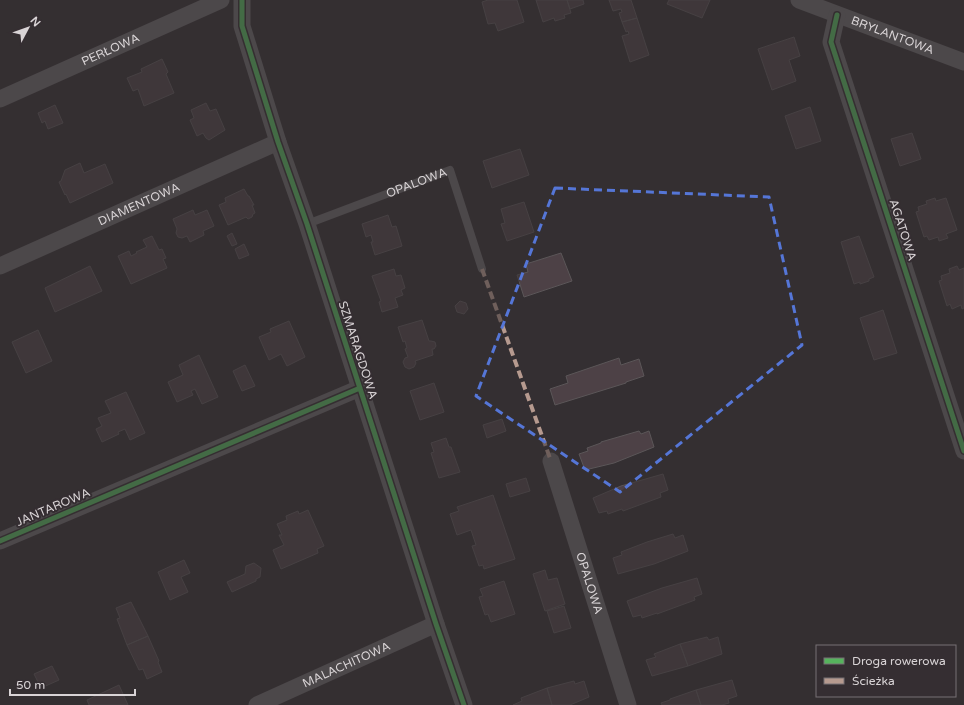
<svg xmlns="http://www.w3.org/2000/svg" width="964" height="705" viewBox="0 0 964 705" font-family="'Varela Round',sans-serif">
<rect width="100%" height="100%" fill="#342f32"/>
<path fill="#4d4146" stroke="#5b5658" d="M488,0H517L524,22L498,31L495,23L488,24L482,2Z
M536,0H567L571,13L564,15L565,18L555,21L554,18L543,22Z
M567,0H583L584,4L570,9Z
M609,0H631L637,18L622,22L619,13L622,12L621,9L613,11Z
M669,0H710L702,18L667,4Z
M637,18L649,55L630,62L622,36L629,34L628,31L626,32L622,22Z
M794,37L800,56L789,60L796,81L772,90L758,49Z
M162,59L168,72L166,74L174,93L144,106L138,89L133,91L127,78L142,72L141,69Z
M206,103L210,111L216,109L225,130L209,140L206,138L203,133L197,136L190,120L194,118L191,110Z
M55,105L63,123L48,129L45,121L42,123L38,113Z
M810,107L821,141L796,149L785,116Z
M912,133L921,159L900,166L891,139Z
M520,149L529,175L492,188L483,161Z
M80,163L84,173L105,164L113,183L70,203L66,194L65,195L59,182L61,181L65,170Z
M244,189L248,196H249L254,205H252L255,213L253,214L252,217L248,219L246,217L228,225L219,205L226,202L225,198Z
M935,198L936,201L946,198L957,230L946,234L948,238L939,241L938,237L929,240L927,236L924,237L916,212L919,211L918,207L927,204L926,201Z
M524,202L534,232L507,241L501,224L505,223L501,209Z
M193,210L195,215L207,210L214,226L203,231L204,235L190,242L187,236L182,238L178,237L176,233L177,229L173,219Z
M388,215L392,227L396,226L402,246L375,255L371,242H373L371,235L366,237L362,224Z
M232,233L237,244L232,246L227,236Z
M152,236L159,250L162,249L166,258L163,259L167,268L131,284L118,256L129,251L131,256L137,253L136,252L147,247L143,240Z
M859,236L874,277L869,279V281L860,284V282L854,284L841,242Z
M244,244L249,255L239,259L235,249Z
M561,253L572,281L524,297L517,275L528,272L526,264Z
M90,266L102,291L55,312L45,288Z
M957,266L959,270L964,268V308L962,309L961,305L952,309L950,304L947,306L939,281L942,280L941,276L950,273L949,269Z
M394,269L396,276L401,275L405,288L401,290L403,295L395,298L398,307L382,312L379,302L381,301L372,276Z
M460,301L466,303L468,309L464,314L457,312L455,306Z
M883,310L897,353L874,360L860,318Z
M422,320L429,341H431L435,342L436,346L434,349H432L433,355L415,361L416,363L414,367L409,369L405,367L403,362L405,358L408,357L405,349L407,348L405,341L403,342L398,327Z
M289,321L305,357L287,366L281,354L269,360L259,337L271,332L270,329Z
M38,330L52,361L26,373L12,342Z
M199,355L218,397L202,404L195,389L191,391L193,395L177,402L168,382L183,375L179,365Z
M619,358L621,365L639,359L644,376L626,382V383L555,405L550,389L568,383L566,376Z
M245,365L255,386L242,391L233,371Z
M434,383L444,412L420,420L410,391Z
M126,392L145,433L130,440L125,429L118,432L119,434L102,442L96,429L102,426L98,418L111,413L105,401Z
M502,419L506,431L487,438L483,425Z
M639,431L641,434L649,431L654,447L614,463L585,470L579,454L588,451L587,448L601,443V442Z
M446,438L449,447H451L460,472L439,478L431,453L434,452L431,443Z
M663,474L668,490L660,493L661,497L623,511L622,509L608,514L607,511L599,513L593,498L621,486Z
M526,478L530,491L510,497L506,484Z
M493,495L515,559L484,569L483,565L479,566L472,546L476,545L471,530L457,535L450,514L459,511L457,507Z
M308,510L324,546L317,549L318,553L281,569L273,550L284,545L279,535H282L277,524L287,520L286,516L298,511L299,514Z
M673,534L675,538L683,535L688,551L654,564L618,574L613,558L622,555L621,552L647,542Z
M184,560L190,573L181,577L188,592L170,600L158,572Z
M254,563L261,568L260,577L256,579V581L232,592L227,582L245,574L246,566Z
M545,570L548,580L557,578L565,604L545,611L533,574Z
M697,578L702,594L694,597L695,600L657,614V613L642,618L641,615L633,617L627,601L662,588Z
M504,581L515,614L491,622L488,614L485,615L479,597L483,596L480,589Z
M131,602L148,636L127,645L117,619L120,618L116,608Z
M564,606L571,628L554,633L547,611Z
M148,636L159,661L158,662L162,672L147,679L143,669L139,670L127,645Z
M707,637L709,640L718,637L722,654L688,666L680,644Z
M680,644L688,666L652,676L646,660L656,657L654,654Z
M52,666L59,680L41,688L34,674Z
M732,680L737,696L728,699L729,703L722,705H701L696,690Z
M574,681L575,684L584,681L589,697L570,705H552L547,688Z
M119,685L128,705H89L87,700Z
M547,688L552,705H513L522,701L521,698Z
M696,690L701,705H662L661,703L670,700V699Z"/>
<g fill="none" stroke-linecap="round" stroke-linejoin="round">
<path stroke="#686668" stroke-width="8" id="s1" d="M307,224L450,170L482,269"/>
<g stroke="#686668" stroke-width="17">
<path d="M242,0V26L278,142L307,224L436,624L464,705"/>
<path id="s2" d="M799,0L964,62"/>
<path d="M837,15L831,42L964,451"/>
<path id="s3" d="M0,99L221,0"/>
<path id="s4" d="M0,266L278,142"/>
<path id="s5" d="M551,461L628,705"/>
<path d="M0,541L360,388"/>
<path id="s6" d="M257,705L436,624"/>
</g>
<path stroke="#b69a8f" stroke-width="4" stroke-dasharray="8 4" stroke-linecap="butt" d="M482,269L551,461"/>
<defs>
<path id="cycleway" d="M242,0V26L278,142L307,224L436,624L464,705
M837,15L831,42L964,451
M0,541L360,388"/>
</defs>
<use href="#cycleway" stroke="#352e32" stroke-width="8"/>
<use href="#cycleway" stroke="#56b35d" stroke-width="5"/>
</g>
<path d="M0 0H964V705H0ZM555,188L769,197L802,345L620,492L476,396Z" fill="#342f32" fill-opacity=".55" fill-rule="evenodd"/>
<path fill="none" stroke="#5576d7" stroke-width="3" stroke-dasharray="8 5" stroke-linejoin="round" d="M555,188L769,197L802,345L620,492L476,396Z"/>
<g text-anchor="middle" stroke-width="4" stroke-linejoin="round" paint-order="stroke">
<g font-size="12" fill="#d9d4d6" stroke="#352e32">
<text dy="4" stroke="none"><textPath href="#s2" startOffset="100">BRYLANTOWA</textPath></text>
<text dy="4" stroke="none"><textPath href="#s3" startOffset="121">PERŁOWA</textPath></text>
<text dy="4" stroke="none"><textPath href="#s1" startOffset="117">OPALOWA</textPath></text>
<text dy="4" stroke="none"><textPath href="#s4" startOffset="152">DIAMENTOWA</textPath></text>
<text transform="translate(903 230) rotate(72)" y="4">AGATOWA</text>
<text transform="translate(358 350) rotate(72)" y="4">SZMARAGDOWA</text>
<text transform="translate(53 507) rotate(-23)" y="4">JANTAROWA</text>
<text dy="4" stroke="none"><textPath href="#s5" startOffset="128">OPALOWA</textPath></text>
<text dy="4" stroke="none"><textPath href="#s6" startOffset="98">MALACHITOWA</textPath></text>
</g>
</g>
<rect x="816" y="645" width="140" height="52" fill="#352e32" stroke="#777074"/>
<rect x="824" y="658" width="20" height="6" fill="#56b35d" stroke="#777074"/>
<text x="852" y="665" font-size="12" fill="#d9d4d6">Droga rowerowa</text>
<rect x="824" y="678" width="20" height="6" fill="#b69a8f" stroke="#777074"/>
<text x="852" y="685" font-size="12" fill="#d9d4d6">Ścieżka</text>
<g transform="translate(28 28) rotate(49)" stroke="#352e32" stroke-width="3" paint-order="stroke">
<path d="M0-3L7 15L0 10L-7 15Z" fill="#d9d4d6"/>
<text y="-6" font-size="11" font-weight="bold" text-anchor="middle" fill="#d9d4d6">N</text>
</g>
<path d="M10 689v6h125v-6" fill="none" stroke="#d9d4d6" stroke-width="2"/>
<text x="16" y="689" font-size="12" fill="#d9d4d6" stroke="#352e32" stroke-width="3" paint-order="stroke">50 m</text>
</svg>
